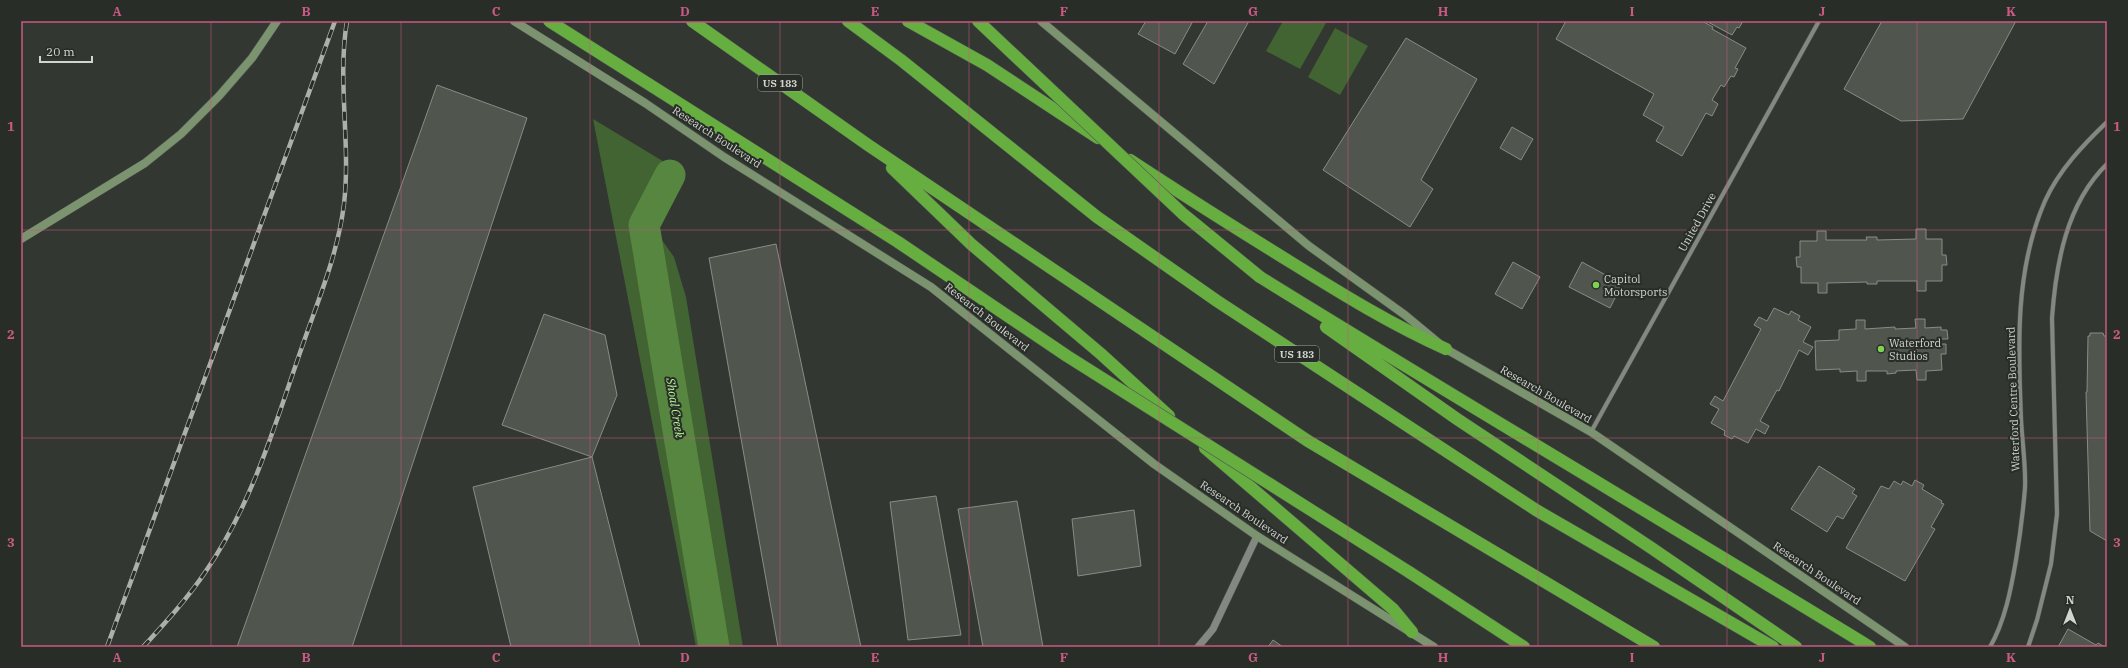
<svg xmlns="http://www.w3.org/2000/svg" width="2128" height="668" viewBox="0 0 2128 668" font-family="'IBM Plex Serif',serif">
<rect width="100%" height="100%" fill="#323731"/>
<path fill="#426432" d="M1283,21L1326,23L1300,69L1266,51Z
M1335,28L1368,46L1340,95L1308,77Z
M593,119L681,172L656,212L654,229L674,257L686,297L743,647H696Z"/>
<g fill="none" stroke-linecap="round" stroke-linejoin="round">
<path stroke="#56863f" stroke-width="31" d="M670,175L644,225L714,647"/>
</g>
<path fill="#50554e" stroke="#878d85" d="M1146,21H1193L1175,54L1138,34Z
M1208,21H1249L1214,84L1183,64Z
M1566,21H1702L1713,27L1712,29L1746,48L1735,68L1738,69L1734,77L1731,76L1724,87L1721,85L1712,100L1718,104L1712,116L1706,113L1682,156L1656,141L1664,127L1643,115L1654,94L1556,39Z
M1706,21H1743L1739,28L1737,27L1732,35Z
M1882,21H2016L1963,119L1901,121L1844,89Z
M1406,38L1477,79L1421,180L1433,189L1410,227L1323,170Z
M437,85L527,118L352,647H237Z
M1512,127L1533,139L1521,160L1500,148Z
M1916,229H1926V239H1942V255H1946L1947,265H1942V281H1926V291H1917V281H1877V284H1867V282L1827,283V293H1818V283H1801V267H1797L1796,257H1800V241H1817V231H1826V240H1867L1866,237H1877V240L1916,239Z
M776,244L861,647H778L709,258Z
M1513,262L1540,277L1522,309L1495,294Z
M1582,262L1622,284L1610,308L1569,287Z
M1774,308L1789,315L1791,311L1800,316L1798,320L1811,327L1803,342L1813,347L1808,355L1799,350L1779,391L1777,390L1760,421L1769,426L1765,434L1756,429L1748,443L1734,436L1732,439L1724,435L1725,431L1711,423L1719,409L1710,404L1715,396L1723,401L1761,329L1754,325L1759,317L1767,321Z
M544,314L605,335L617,395L592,457L502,425Z
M1915,319H1925V328L1941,327V330H1947L1948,339H1941V344H1946V354H1941L1942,370L1926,371V380H1917L1916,370L1896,371V373L1887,374V371H1866V381H1857V371L1840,372V369L1816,370L1815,341L1839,340V330L1856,329V320H1865V329L1895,327V329L1916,328Z
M2090,333H2103L2104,336H2107V541L2090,531L2086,392H2087L2088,336H2090Z
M592,457L640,647H511L473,487Z
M1819,466L1855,489L1852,493L1857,496L1843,519L1837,516L1827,532L1791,509Z
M1915,480L1924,485L1922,489L1942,501L1941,503L1944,504L1931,527L1935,529L1905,581L1846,548L1881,486L1889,489L1894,481L1901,485L1903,481L1912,486Z
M936,496L961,635L908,640L890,502Z
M1017,501L1043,647H983L958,509Z
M1134,510L1141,566L1078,576L1072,519Z
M2068,629L2096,645L2098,643L2105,647H2058Z
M1273,640L1283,647H1268Z"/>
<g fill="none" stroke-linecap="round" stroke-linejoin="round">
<defs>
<path id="minor" d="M1591,432L1819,21
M1990,647C2005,621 2011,589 2016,560C2020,536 2023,512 2025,488C2026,465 2022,441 2021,418C2018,346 2015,269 2045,201C2059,170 2083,145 2107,122
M2028,647L2037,620L2051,564L2057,514L2052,318C2056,264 2066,204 2107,164"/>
<path id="tertiary" d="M1198,647L1213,629L1257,536"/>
<path id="secondary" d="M514,21L645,103L724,157L931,287L1154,464L1257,536L1434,647
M1041,21L1309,246L1405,315L1446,349L1591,432L1905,647
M21,239L145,163L181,134L219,96L252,58L277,21"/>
<path id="motorway" d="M692,21L868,145L1308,441L1654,647
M848,21L901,60L1097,217L1217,301L1536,510L1773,647
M908,21L987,65L1098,138
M1130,160C1183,195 1237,229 1292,263C1342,294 1392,325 1446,349
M892,168L971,244L1101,354L1169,416
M1260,277C1462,402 1667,523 1870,647
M1326,327L1457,419L1650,547L1796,647
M1205,448L1393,609L1412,632
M1409,572L1524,647"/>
</defs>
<use href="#minor" stroke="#51554f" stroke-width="5"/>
<use href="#tertiary" stroke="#51554f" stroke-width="8"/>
<use href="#secondary" stroke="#51554f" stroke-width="9"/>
<use href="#motorway" stroke="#51554f" stroke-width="13"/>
<use href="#minor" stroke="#838881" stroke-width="4"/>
<use href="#tertiary" stroke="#838881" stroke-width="7"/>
<use href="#secondary" stroke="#7b936e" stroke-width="8"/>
<use href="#motorway" stroke="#67ae41" stroke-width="12"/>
<defs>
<path id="rail" d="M107,647L335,21
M143,647C165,623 188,598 206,571C253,503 276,421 303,344C319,298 338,253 344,204C351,144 337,81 347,21"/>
</defs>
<use href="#rail" stroke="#acafaa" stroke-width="4.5"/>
<use href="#rail" stroke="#282d27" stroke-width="3" stroke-dasharray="9" stroke-linecap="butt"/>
<defs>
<path id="motorway-bridge" d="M549,21L898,242L1067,356L1409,572
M978,21L1183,214L1260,277"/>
</defs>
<use href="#motorway-bridge" stroke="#51554f" stroke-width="13" stroke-linecap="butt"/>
<use href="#motorway-bridge" stroke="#67ae41" stroke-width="12"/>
</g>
<path fill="none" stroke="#c85a84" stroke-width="1" stroke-opacity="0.55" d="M211,21V647M401,21V647M590,21V647M780,21V647M969,21V647M1159,21V647M1348,21V647M1538,21V647M1727,21V647M1917,21V647M21,230H2107M21,438H2107"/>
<g fill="#7ed153" stroke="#282d27" stroke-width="1.5">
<circle cx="1596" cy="285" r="4"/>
<circle cx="1881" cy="349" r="4"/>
</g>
<g text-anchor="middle" stroke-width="4" stroke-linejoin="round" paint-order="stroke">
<g fill="#282d27" stroke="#9fa29d" stroke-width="1">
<rect x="758" y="75" width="44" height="16" rx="3"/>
<rect x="1275" y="346" width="44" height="16" rx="3"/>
</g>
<g font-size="10" font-weight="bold" fill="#d2d4d0">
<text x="780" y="87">US 183</text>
<text x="1297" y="358">US 183</text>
</g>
<g font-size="11" fill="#d2d4d0" stroke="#282d27">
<text transform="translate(717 137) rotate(33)" y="4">Research Boulevard</text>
<text transform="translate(1697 222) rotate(-61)" y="4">United Drive</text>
<text transform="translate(987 317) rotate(38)" y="4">Research Boulevard</text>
<text transform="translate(1546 394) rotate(30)" y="4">Research Boulevard</text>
<text transform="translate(2013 399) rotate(-92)" y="4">Waterford Centre Boulevard</text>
<text transform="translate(1244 512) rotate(34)" y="4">Research Boulevard</text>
<text transform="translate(1817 573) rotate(34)" y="4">Research Boulevard</text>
</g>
<g font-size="11" fill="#d2d4d0" stroke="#282d27" text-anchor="start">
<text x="1604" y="283">Capitol<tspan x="1604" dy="13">Motorsports</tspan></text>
<text x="1889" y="347">Waterford<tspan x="1889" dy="13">Studios</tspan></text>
</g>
<g font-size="12" font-style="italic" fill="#b3f794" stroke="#282d27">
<text transform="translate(675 408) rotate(81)" y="4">Shoal Creek</text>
</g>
</g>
<rect width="2128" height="668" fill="none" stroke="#282d27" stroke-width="44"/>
<g transform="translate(2070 610)" stroke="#282d27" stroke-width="3" paint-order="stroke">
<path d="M0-3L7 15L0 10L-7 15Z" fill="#d2d4d0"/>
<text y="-6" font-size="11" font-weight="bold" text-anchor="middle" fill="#d2d4d0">N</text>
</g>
<path d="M40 56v6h52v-6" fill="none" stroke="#d2d4d0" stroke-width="2"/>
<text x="46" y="56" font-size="12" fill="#d2d4d0" stroke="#282d27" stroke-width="3" paint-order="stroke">20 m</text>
<rect x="22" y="22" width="2084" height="624" fill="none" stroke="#c85a84" stroke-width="1.5"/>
<g font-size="13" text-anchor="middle" font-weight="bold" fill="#c85a84">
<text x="117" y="16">A</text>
<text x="306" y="16">B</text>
<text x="496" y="16">C</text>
<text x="685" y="16">D</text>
<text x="875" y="16">E</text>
<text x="1064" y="16">F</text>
<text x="1253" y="16">G</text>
<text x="1443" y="16">H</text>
<text x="1632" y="16">I</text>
<text x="1822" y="16">J</text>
<text x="2011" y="16">K</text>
<text x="11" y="131">1</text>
<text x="2117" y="131">1</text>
<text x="11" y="339">2</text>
<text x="2117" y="339">2</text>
<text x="11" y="547">3</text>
<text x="2117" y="547">3</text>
<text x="117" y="662">A</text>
<text x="306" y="662">B</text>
<text x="496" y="662">C</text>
<text x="685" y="662">D</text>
<text x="875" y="662">E</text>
<text x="1064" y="662">F</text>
<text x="1253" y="662">G</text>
<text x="1443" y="662">H</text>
<text x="1632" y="662">I</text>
<text x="1822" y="662">J</text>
<text x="2011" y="662">K</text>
</g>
</svg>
